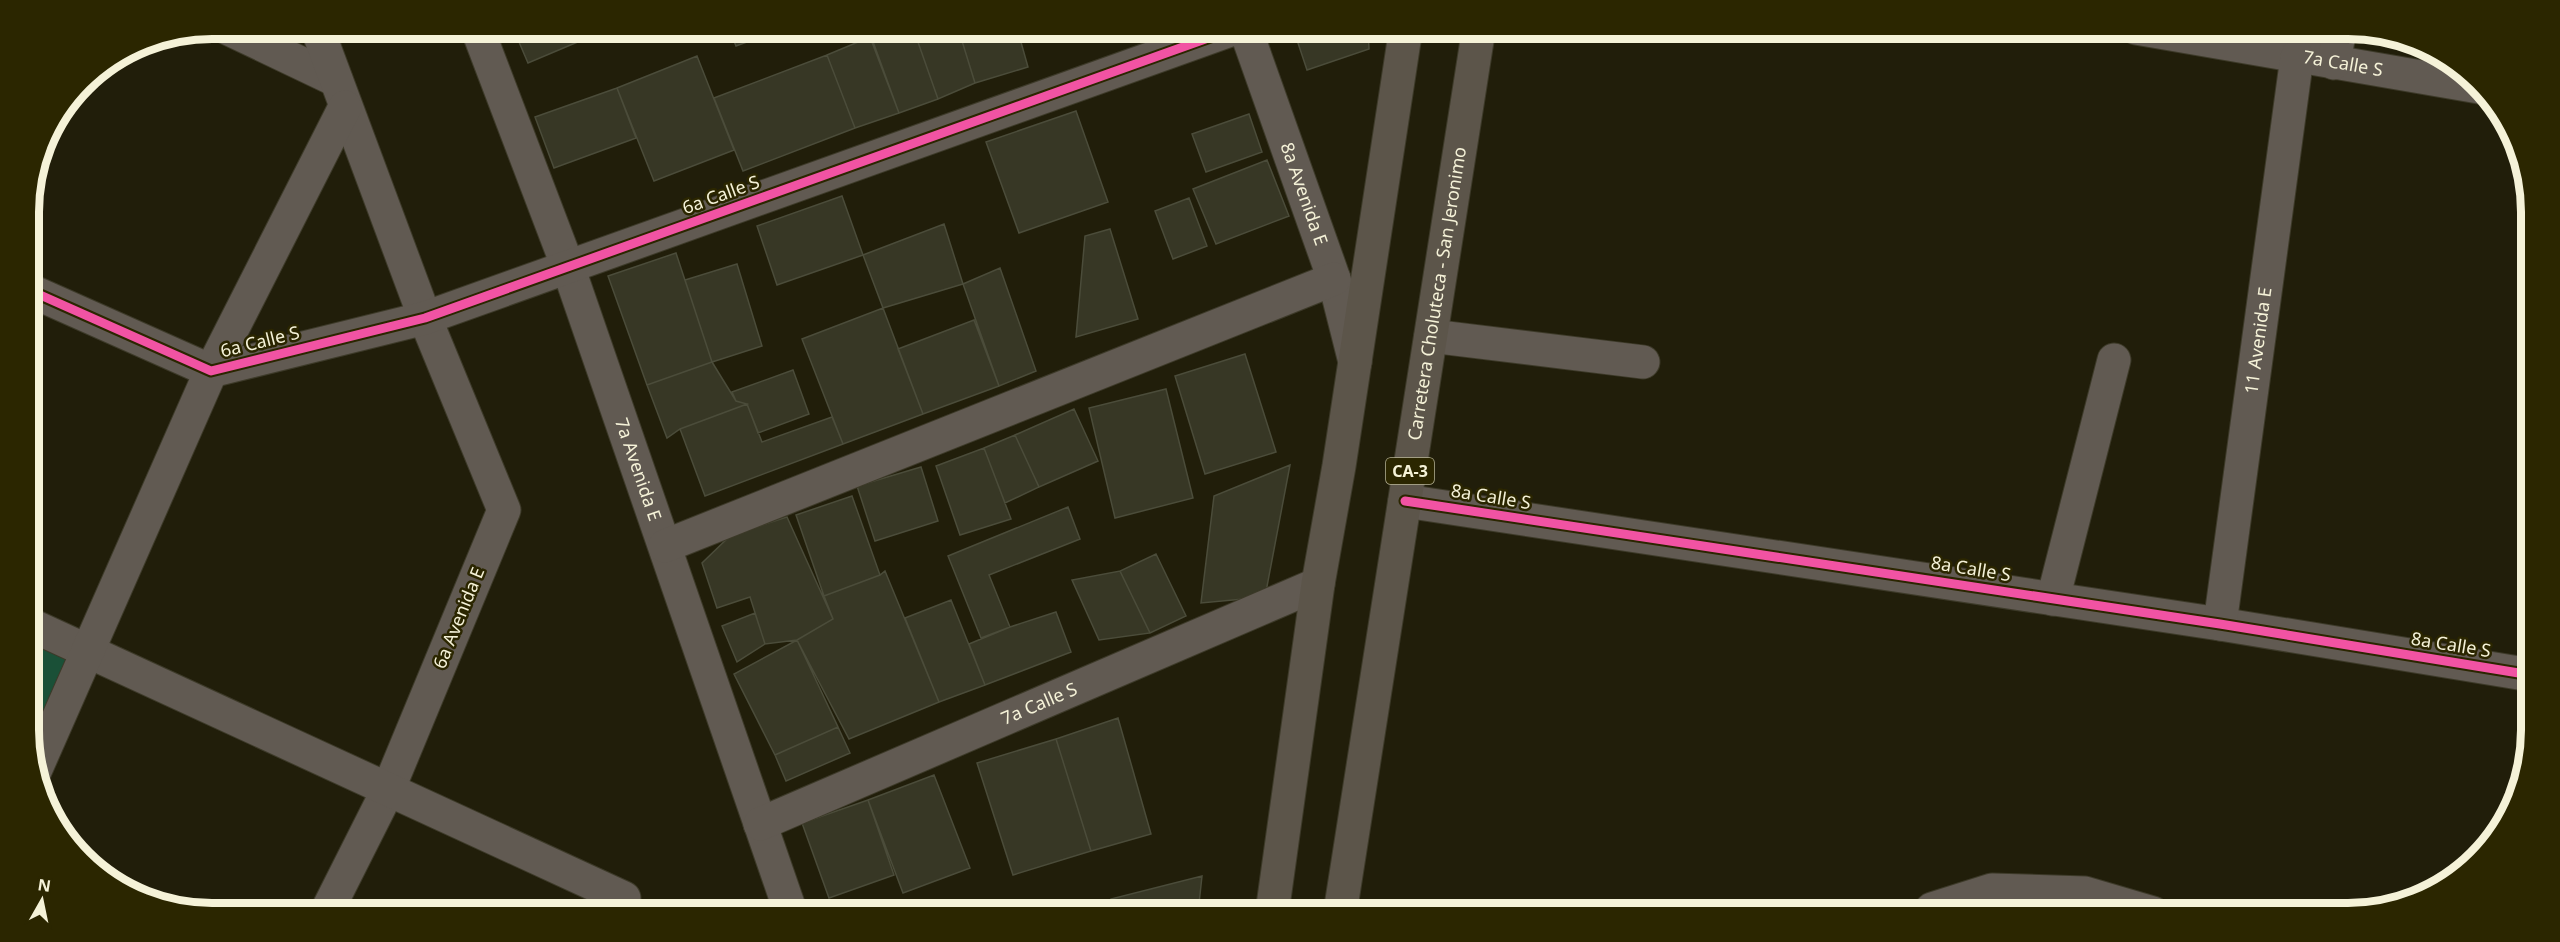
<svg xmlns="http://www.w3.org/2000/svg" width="2560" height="942" viewBox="0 0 2560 942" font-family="'Noto Sans',sans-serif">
<rect width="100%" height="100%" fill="#211e0a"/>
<path fill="#1a5037" d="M31,636L78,658L45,731L32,724Z"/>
<path fill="#373725" stroke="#4b4c3a" stroke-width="1.5" d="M513,28H583L587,38L528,63Z
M729,28H785L736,46Z
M868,28H913L938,99L899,113Z
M913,28H958L975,83L938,99Z
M958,28H1017L1028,67L975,83Z
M1293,28H1368L1369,49L1307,70Z
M870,37L899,113L855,128L827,55Z
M827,55L855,128L743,171L714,98Z
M697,56L734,150L654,181L617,88Z
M617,88L636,138L554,168L535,117Z
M1076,111L1108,202L1019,233L986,142Z
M1249,114L1262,152L1206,172L1192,134Z
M1267,160L1289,216L1216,244L1193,189Z
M842,196L863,255L777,285L757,226Z
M1189,198L1207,246L1173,259L1155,211Z
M944,224L963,284L883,308L863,255Z
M1110,229L1138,319L1076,337L1085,236Z
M676,253L712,362L647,385L608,276Z
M737,264L762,346L712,362L685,280Z
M1000,268L1036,371L999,386L963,284Z
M883,308L923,414L843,444L802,339Z
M974,320L999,386L923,414L898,349Z
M1245,354L1276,452L1205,474L1175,376Z
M712,362L736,401L747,404L680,429L667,438L647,385Z
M793,370L809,414L758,433L747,404L736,401L732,392Z
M1166,389L1193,498L1115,518L1089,408Z
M747,404L762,442L832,417L843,444L705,496L680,429Z
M1074,409L1098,461L1039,487L1015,435Z
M1015,435L1039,487L1005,503L984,448Z
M984,448L1011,519L960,535L936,466Z
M1290,465L1265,597L1201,603L1214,496Z
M921,467L938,521L875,541L857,486Z
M852,496L880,575L824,596L796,515Z
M1068,507L1080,539L989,575L1010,627L981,638L948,556Z
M787,517L833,619L797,640L765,644L750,597L717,608L702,563L731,535Z
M1156,554L1186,616L1150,633L1120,571Z
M885,571L939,702L849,739L797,640L833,619L824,596L880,575Z
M1120,571L1150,633L1099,640L1072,580Z
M951,600L985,685L939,702L905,618Z
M1056,612L1071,652L985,685L969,644L1010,627Z
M755,613L765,644L737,662L722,626Z
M797,640L838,727L775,755L734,674Z
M1118,718L1151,834L1091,851L1056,739Z
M838,727L850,753L786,781L775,755Z
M1056,739L1091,851L1013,875L977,763Z
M934,775L970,868L903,893L868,800Z
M868,800L894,875L829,898L802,823Z
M1202,876L1198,913H1115L1111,899Z
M1087,907L1089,913H1064Z"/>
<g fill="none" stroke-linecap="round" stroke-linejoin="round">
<defs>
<g id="minor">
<path d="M227,28L336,80"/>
<path d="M317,28L425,318L504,510L388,790L326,913"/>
<path id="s1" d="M477,28L568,267L791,913"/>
<path id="s2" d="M1245,28L1334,279L1355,362"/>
<path id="s3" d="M2136,28L2479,87"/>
<path d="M2334,63L2340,28"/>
<path d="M29,290L211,371"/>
<path d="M1431,336L1643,362"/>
<path d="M211,371L425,318L1236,28"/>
<path d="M1405,501L2220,624L2531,675"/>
<path d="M665,546L1334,279"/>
<path d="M2053,599L2114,360"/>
<path id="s4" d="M2220,624L2297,57"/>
<path d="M31,625L624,898"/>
<path d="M35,771L211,371L345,107"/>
<path id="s5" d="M760,824L1318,584"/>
<path d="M1928,913L1932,909L1992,890L2085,893L2153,913"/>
</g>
<g id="highway">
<path d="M1272,913L1318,584L1339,466L1406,28"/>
<path id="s6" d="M1340,913L1479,28"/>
</g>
</defs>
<use href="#minor" stroke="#3d3a29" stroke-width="35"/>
<use href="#highway" stroke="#3d3a29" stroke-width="35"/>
<use href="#minor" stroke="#615a52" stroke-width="33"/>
<use href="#highway" stroke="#5c554a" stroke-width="33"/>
<defs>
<path id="cycleway" d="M29,290L211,371L425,318L1236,28
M1405,501L2220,624L2531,675"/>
</defs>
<use href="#cycleway" stroke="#2b2600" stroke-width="13"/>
<use href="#cycleway" stroke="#f153a3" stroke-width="9"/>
</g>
<g text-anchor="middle" stroke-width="5" stroke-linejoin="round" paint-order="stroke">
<rect fill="#2b2600" stroke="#b8b597" stroke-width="1.5" x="1386" y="458" width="48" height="26" rx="4.5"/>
<g font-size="16" font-weight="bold" fill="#f5f2d8">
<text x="1410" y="477">CA-3</text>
</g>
<g font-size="18" fill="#f5f2d8" stroke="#2b2600">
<text dy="6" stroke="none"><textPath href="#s3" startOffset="210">7a Calle S</textPath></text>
<text dy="6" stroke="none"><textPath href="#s2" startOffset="176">8a Avenida E</textPath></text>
<text transform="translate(721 195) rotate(-20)" y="6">6a Calle S</text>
<text dy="6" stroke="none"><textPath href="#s6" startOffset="627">Carretera Choluteca - San Jeronimo</textPath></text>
<text dy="6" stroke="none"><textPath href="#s4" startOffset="286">11 Avenida E</textPath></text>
<text transform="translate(260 342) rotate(-14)" y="6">6a Calle S</text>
<text dy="6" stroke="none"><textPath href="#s1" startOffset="470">7a Avenida E</textPath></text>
<text transform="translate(1491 497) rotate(9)" y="6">8a Calle S</text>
<text transform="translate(1971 569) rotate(9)" y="6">8a Calle S</text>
<text transform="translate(459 618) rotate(-68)" y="6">6a Avenida E</text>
<text transform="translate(2451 645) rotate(9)" y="6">8a Calle S</text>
<text dy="6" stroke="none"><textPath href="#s5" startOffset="304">7a Calle S</textPath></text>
</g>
</g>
<path d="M0 0H2560V942H0ZM212 39H2348A173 173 0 0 1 2521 212V730A173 173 0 0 1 2348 903H212A173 173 0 0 1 39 730V212A173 173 0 0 1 212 39Z" fill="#2b2600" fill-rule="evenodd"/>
<path fill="none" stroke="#f5f2d8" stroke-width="8" d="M212 39H2348A173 173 0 0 1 2521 212V730A173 173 0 0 1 2348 903H212A173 173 0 0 1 39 730V212A173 173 0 0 1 212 39Z"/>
<g transform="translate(42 900) rotate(9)" stroke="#2b2600" stroke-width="4.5" paint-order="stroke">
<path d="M0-4.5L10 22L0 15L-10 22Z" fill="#f5f2d8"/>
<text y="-9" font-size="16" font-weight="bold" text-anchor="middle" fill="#f5f2d8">N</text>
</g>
</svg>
